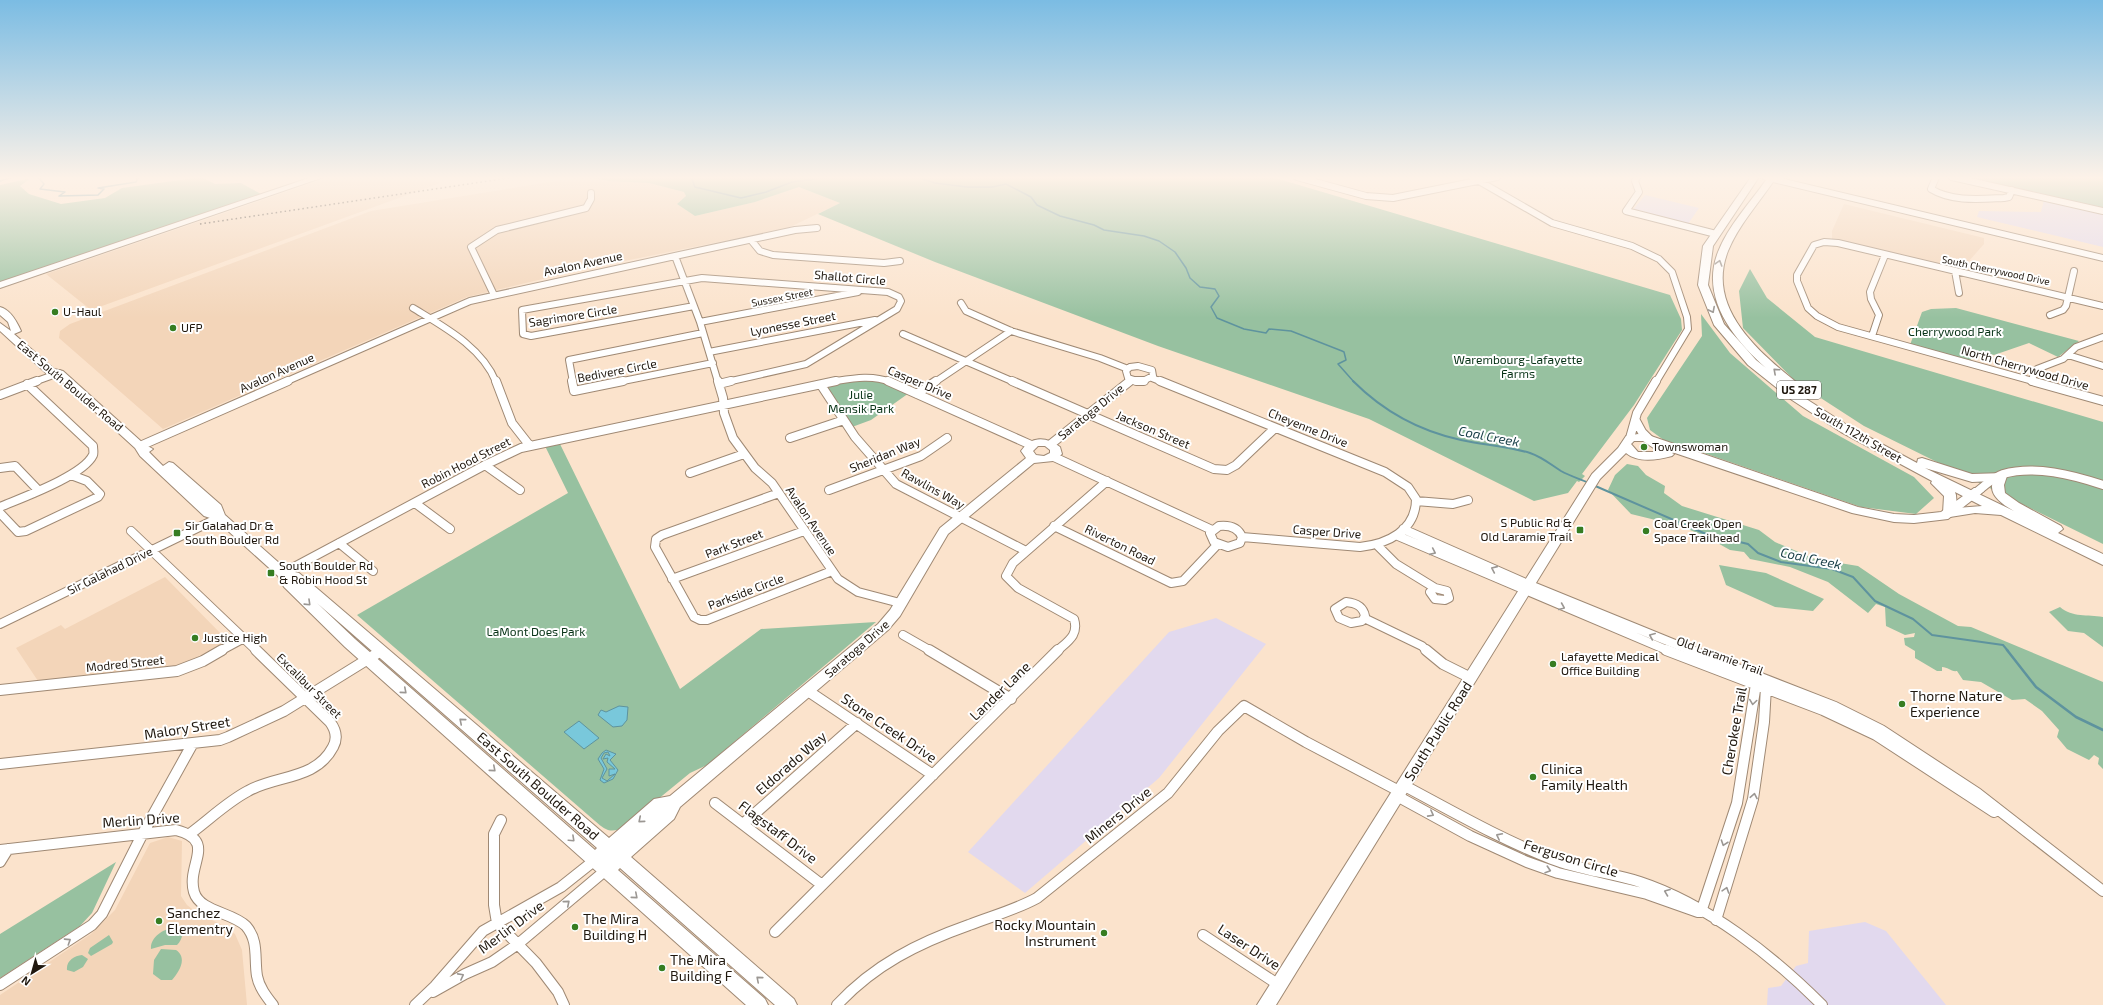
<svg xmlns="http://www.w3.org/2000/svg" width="2103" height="1005" viewBox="0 0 2103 1005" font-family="'Exo 2',sans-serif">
<rect width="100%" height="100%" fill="#fbe3cc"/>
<path fill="#e2d9ee" d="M1645,195L1699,208L1688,224L1633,210Z
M2045,196L2103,209V247L1977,217L1979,211L2041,212Z
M1216,618L1266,644L1159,778L1025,893L968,852L1169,632Z
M1865,922L1886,931L1946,1005H1767L1768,988L1781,986L1796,966L1808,963L1809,931Z"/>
<path fill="#f3d5b9" d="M329,177H428L440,183L91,310L46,274Z
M581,177L649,183L684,192L686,196L677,204L695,216L755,202L799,187L840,203L788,228L585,269L467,297L163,429L59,338L60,331L70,324L371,211Z
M1844,204L1984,238V244L1961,270L1832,239V231Z
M165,577L229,642L192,663L172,668L38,681L16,648L61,625L65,629Z
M168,837L182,841L181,896L187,905L196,912L220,924L235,934L242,950L247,1005H0V995L91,934L115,910L150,843Z"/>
<path fill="#97c1a0" d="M202,177L215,184L241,183L261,194L0,283V185L31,178L20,186L29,194L61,204L105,198L122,188Z
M587,177H1272L1670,295L1681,319L1682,330L1634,405L1582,474L1585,476L1579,482L1577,481L1568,493L1534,501L1369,419L1158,346L935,262L818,214L840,203L799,187L755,202L695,216L677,204L686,196L684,192L649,183L609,181Z
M1967,177H2103V209L1967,178Z
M1750,269L1767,298L1815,337L2103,422V544L1864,426L1796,382L1743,328L1739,291Z
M1956,308L2079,341L2058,357L2029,343L1994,355L1974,350L1970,362L1910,345L1922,312L1931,309Z
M1701,314L1730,353L1803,416L1914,477L1934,498L1916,514L1861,507L1698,451L1665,441L1650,430L1647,418L1702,336Z
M859,380L883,382L909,393L871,420L852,427L826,387Z
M560,444L680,689L761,629L876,622L707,765L690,773L624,827C611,834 605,830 595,821L357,615L568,493L545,446Z
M1627,464L1638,466L1646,475L1665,486L1664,493L1682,506L1759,530L1775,542L1815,559L1858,566L1899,594L1958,626L1971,627L2103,682V769L2098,764L2099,758L2094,755L2089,760L2067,749L2057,737L2059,730L2042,711L2025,699L2012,700L1981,682L1963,680L1957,671C1951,672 1948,667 1942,667V671H1937L1915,658V651L1905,645L1904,638L1914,637L1915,633L1905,635L1886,626L1885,607L1876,604L1868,613L1828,582L1790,567L1750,559L1744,552L1730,550L1705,536L1680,526L1631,514L1608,490L1615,475Z
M1719,565L1766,573L1824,599L1813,611L1775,607L1726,585Z
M2060,607C2073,618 2087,614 2103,617V647L2084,633L2068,631L2049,612Z
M116,862L92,913L80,926L0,978V934Z
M173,927H178C185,932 182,940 177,945H165L151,949C150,937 163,930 173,927Z
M109,935L113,942L112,944L91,956L88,953L90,948Z
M161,949L176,950C188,958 179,972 172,980H161L153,974L154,960Z
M82,955L88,959L83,967L74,972L67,970C66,961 74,956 82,955Z"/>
<path fill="#79c8db" stroke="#5e939e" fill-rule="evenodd" d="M619,706L628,707L627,720L622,726L613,727L598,715L601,710L606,712Z
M579,721L599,738L584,749L564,732Z
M606,750L616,754L610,760L618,770L613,779L604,783L600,780L604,769L598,759L602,753ZM608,752L610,756L606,754L603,759L608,758L607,762L615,769H609V776L615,774L607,781L602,778L607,769L601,758L604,753Z"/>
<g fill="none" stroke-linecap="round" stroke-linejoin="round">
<path stroke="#5e939e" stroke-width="1.5" d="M44,177L39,178L44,184L40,189L65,192L59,196L98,195L104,189L98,188L136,182L138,177
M691,177L695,187L741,198L766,192L792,182L830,177
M916,177L935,183L967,187H992L1006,184L1031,197L1037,205L1060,216L1094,225L1104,230L1144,236L1159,241L1175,252L1186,268L1190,278L1200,287L1215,289L1219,296L1211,307L1217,318L1244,329L1266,333L1269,329L1291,331L1342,351L1344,352L1346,360L1338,364L1354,382
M0,181L12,177"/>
<path stroke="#5e939e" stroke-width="2" d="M1353,381C1383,411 1419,431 1461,440C1484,445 1507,446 1530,453C1542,457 1550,464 1561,471C1570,476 1580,479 1589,483
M1593,485L1706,534L1748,544L1758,553L1781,562L1832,569L1853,577L1875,601L1913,619L1932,635L2003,645L2008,651"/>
<path stroke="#5e939e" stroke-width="2.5" d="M2007,650L2036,687L2076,717L2103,730"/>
<defs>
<path id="street-far2" d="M1297,177L1366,196L1393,198L1497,177
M1472,177L1552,223L1632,246L1659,259L1672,272L1687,317L1688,329L1656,382
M1637,177L1635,181L1639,192L1626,211L1716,234
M1936,177L1931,189C1952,202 1980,199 2004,198L2009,197L2012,190
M1952,177L2103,211
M751,240L760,251L773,255L884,263L900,261
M675,256L795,230L817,228
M1955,271L1959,293
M494,295L471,247L497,230L586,208L591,199V193
M961,303L966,311L1011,331L1100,358L1128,369
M694,306L531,336L523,334L522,310L702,278L888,292L899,297L901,301L897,309L806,364L727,382
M413,308C444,327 482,347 496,382
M2050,315L2063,310L2066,306L2074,271
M700,322L858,292
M903,334L1014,382
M1872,336L1879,315L1871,299L1870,292L1885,255
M709,352L875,320
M2068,355L2103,366
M1138,366L1152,370L1153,376L1141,382L1128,378L1126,371L1130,367Z
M1152,378L1162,382
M34,382L59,373
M285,382L470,301L675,256L700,322L718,382
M573,382L569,360L703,333
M618,382L713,363
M830,382C850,379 871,374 890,382
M935,382L1011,331
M1128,382L1131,380
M2032,382L2034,372L2037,369L2063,359L2076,347L2103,337
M2036,382L1838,327L1817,316L1808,308L1797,281V275L1814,245L1824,242L1838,243L2103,306"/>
<path id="street-far1" d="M496,381L512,423L530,446
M572,381L574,391L623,381
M718,381L723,398L724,413L733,438L755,468L772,483L838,579L858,592L900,603
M888,381L1031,445
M1012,381L1214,469L1227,470L1236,465L1275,428
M1136,381H1144
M1160,381L1385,472L1408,487L1416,499C1416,531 1387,544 1360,547L1242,537
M2032,381L2103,401
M719,384L731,381
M821,385L855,437L896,484L1026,551
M917,394L936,381
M0,395L37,381
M1636,421L1642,432L1650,440
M790,438L844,420
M1630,438L1637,413L1656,381
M1051,444L1130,381
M140,446L288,381
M1054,457L1212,530
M485,465L520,490
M0,468L15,466L38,490
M690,473L744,454
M829,490L921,456L947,438
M1978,491C1985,485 1994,477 2003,474C2035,465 2073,475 2103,485
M779,493L662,535L656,539L655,547L694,617L700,620H707L832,571
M1416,501L1453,504L1468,500
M415,503L450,529
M0,507C21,498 83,476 93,455C94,453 93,449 93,446L27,384
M0,513L18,532L26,531L98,497L100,494L87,481L71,475
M1054,526L1171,583L1183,581L1218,544
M1219,526C1229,525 1238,527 1242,537L1240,543L1228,547L1214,542L1210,533Z
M1403,529L1530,585L1692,651
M131,531L257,651
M1398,536L1669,651
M339,543L373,571
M1378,546L1396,564L1435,588
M283,573L485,465L521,448L836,381
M672,579L804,531
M1435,588L1447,591L1449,598L1445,600L1435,599L1430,592Z
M1346,602C1356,603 1363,606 1365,616L1362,621L1351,623L1339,618L1335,609Z
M1364,618L1422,646L1427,651
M0,624L220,517
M903,635L931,651
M220,651L244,638
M1057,651C1068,641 1079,635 1074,619L1018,588L1006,576L1013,563L1107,481"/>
<path id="street" d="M929,650L1011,699
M1426,650L1443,664L1471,678
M1666,650L1823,710L1876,735L1994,812
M1689,650L1835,707L1881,730L1977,793L2103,891
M0,690L177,671L203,661L222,650
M808,691L933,775
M0,764L220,740L228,737L284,711L381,651
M1403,785C1452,811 1500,839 1552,859C1580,870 1612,873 1640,882C1707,904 1773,956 1822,1005
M1397,796L1470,836L1527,862L1558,873L1647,894L1698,912
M715,803L822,885
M501,820L494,834V905L497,923L536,963L558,992L564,1005
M743,824L857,723
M191,833C210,819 227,802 248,791C276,775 316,780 333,747C338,738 336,730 330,722L256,650
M0,850L176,830C218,841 186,864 194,892C200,912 232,912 246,926C259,941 254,958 257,976C259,987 266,996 273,1005
M0,862L8,849
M1701,912L1737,803L1756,684L1761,679L1766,687L1764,722L1753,799L1716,920
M775,932L1058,650
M1203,935L1279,985
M0,985L92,925L102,914L143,833L193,743
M433,992L465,974L492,962L518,944L606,870
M415,1005L435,986L483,931L561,887L595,860
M837,1005C874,965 918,943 969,925C992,916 1015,910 1037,898L1168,793L1218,731L1244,706L1306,742L1399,791"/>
<path id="secondary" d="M312,177H324L0,288V282Z
M0,307C11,310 17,322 21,331L14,334L54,369L63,371L144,444L153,449L149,452L163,466L169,462L173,463L221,505L225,515L287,570L299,573L609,838L654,799L670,796L878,624L890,610L940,528L1026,458L1021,451C1031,436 1046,436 1060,447L1062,454L1053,461L1034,463L948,534L900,616L888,630L680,807L674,819L631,857L794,999L797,1005H775L620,868L618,870L765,999L768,1005H746L345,647L284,587L278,576L216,520L204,516L140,456L135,448L55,375L46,373L0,331V323L11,331L8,322L0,315ZM1038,446H1045L1050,450V453L1044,456L1036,455L1033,451ZM317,603L597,848L595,850L355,639Z
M1638,434L1651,436L1858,507L1894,514L1914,515L1941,512L1974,488H1982L1984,491L1948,519L1914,523L1894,522L1852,513L1666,450L1674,454L1672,456C1657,460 1638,463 1626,453L1600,479L1276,1005H1257L1592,474L1618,448L1626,436ZM1634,441H1643L1655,449V452H1638L1631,444Z"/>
<path id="primary" d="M1751,177H1776L2103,255V261L1773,182C1758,204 1738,226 1728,251C1705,309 1761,354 1801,386L1803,388L1801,390L1795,391L1800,395L1850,427L1917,463L1918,459L1922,458L1972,474L2005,473L2007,476L2004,485L2005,493L2019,503L2061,526L2063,529L2058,533L2103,554V565L2001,515L1975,513L1950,517L1945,516L1943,513L1944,496L1931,483L1932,481L1841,432L1792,400L1748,365L1714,325L1698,285L1703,246ZM1759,177L1766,180C1750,203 1728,226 1718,252C1700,298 1733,339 1766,368L1756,360L1724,324L1708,285L1713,246ZM1925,468L1972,482L1993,481C1988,495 2002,504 2014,511ZM1955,492L1982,506L1957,508L1956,495Z"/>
</defs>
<use href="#street-far2" stroke="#9f8974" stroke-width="8"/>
<use href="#street-far1" stroke="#9f8974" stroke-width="10"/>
<use href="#street" stroke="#9f8974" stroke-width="12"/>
<use href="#secondary" stroke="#9f8974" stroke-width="2"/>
<use href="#primary" stroke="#9f8974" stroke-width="2"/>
<use href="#street-far2" stroke="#fff" stroke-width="6"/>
<use href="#street-far1" stroke="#fff" stroke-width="8"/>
<use href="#street" stroke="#fff" stroke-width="10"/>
<use href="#secondary" fill="#fff" fill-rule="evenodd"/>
<use href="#primary" fill="#fff" fill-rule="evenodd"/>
<path stroke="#3f3429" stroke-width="1.5" stroke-dasharray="1.5 3" stroke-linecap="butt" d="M200,224L515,177"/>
</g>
<defs><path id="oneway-chevron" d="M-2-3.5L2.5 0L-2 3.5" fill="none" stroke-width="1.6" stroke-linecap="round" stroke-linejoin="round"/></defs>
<g stroke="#9b9793">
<use href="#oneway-chevron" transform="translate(1719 263) rotate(-73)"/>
<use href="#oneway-chevron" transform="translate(1712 310) rotate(63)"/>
<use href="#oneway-chevron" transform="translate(1776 371) rotate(-138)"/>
<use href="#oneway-chevron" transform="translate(1433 552) rotate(24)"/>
<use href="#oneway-chevron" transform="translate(1494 569) rotate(-156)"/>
<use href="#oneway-chevron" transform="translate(308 603) rotate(44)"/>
<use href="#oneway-chevron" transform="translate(1562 607) rotate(23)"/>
<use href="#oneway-chevron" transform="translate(1652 636) rotate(-157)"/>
<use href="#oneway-chevron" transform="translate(404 691) rotate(41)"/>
<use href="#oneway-chevron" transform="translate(1753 702) rotate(98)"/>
<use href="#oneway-chevron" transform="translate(462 721) rotate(-140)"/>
<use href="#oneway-chevron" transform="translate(493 769) rotate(41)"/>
<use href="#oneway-chevron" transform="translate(1754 796) rotate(-79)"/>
<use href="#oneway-chevron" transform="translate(1431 814) rotate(28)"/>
<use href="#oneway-chevron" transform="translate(641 820) rotate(140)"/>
<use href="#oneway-chevron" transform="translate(1499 836) rotate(-153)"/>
<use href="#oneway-chevron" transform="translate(572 839) rotate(43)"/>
<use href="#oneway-chevron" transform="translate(1724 843) rotate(109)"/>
<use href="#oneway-chevron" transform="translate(1548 870) rotate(18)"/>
<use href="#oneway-chevron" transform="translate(1726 890) rotate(-72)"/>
<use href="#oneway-chevron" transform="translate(1667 892) rotate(-159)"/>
<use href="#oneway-chevron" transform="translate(635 896) rotate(41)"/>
<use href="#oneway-chevron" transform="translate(567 903) rotate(-40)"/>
<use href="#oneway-chevron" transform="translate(68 941) rotate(-33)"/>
<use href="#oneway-chevron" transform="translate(461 976) rotate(-28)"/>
<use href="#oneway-chevron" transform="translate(759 979) rotate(-139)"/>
</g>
<linearGradient id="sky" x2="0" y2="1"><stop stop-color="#7bbce3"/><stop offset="0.56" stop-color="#fdf2e8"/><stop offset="1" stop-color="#fdf2e8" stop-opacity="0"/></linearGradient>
<rect width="2103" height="318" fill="url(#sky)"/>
<g fill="#367d22" stroke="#fff" stroke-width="1.5">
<circle cx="55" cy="312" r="4"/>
<circle cx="173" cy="328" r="4"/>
<circle cx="1644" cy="447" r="4"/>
<rect x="1576" y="526" width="8" height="8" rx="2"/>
<circle cx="1646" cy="531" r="4"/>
<rect x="173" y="529" width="8" height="8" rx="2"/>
<rect x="267" y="569" width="8" height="8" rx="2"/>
<circle cx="195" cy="638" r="4"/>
<circle cx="1553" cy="664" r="4"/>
<circle cx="1902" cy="704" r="4"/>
<circle cx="1533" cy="777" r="4"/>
<circle cx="159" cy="921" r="4"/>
<circle cx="575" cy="927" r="4"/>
<circle cx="1104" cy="933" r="4"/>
<circle cx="662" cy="968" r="4"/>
</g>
<g text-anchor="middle" stroke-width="4" stroke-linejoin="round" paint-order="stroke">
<g font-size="10" fill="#20180f" stroke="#fff">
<text transform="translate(1996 270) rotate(12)" y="4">South Cherrywood Drive</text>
<text transform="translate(782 297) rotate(-11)" y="4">Sussex Street</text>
</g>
<rect fill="#fff" stroke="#635d57" stroke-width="1" x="1777" y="381" width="44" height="18" rx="3"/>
<g font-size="11" font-weight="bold" fill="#20180f">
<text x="1799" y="394">US 287</text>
</g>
<g font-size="12" fill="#20180f" stroke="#fff">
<text transform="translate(583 264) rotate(-12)" y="4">Avalon Avenue</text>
<text transform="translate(850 278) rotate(5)" y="4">Shallot Circle</text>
<text transform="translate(573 316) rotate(-9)" y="4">Sagrimore Circle</text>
<text transform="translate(793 324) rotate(-11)" y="4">Lyonesse Street</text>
<text transform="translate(2025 368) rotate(16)" y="4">North Cherrywood Drive</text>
<text transform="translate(617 371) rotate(-11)" y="4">Bedivere Circle</text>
<text transform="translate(277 373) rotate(-24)" y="4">Avalon Avenue</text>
<text transform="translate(920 383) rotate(23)" y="4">Casper Drive</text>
<text transform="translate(70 386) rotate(40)" y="4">East South Boulder Road</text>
<text transform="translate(1091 412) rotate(-39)" y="4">Saratoga Drive</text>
<text transform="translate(1308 428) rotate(22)" y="4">Cheyenne Drive</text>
<text transform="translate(1153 430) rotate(23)" y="4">Jackson Street</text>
<text transform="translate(1858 435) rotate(30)" y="4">South 112th Street</text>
<text transform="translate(885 455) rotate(-22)" y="4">Sheridan Way</text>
<text transform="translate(466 463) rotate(-27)" y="4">Robin Hood Street</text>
<text transform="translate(933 489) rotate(29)" y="4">Rawlins Way</text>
<text transform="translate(811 521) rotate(56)" y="4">Avalon Avenue</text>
<text transform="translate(1327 532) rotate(4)" y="4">Casper Drive</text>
<text transform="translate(734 544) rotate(-21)" y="4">Park Street</text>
<text transform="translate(1120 545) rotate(26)" y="4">Riverton Road</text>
<text transform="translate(110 571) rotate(-26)" y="4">Sir Galahad Drive</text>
<text transform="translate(746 592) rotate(-21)" y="4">Parkside Circle</text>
<text transform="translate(857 649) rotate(-41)" y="4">Saratoga Drive</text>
<text transform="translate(1720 656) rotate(20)" y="4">Old Laramie Trail</text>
<text transform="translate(125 664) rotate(-6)" y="4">Modred Street</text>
<text transform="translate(309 686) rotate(45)" y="4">Excalibur Street</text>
</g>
<g font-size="12" fill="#20180f" stroke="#fff" text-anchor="start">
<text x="63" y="316">U-Haul</text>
<text x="181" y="332">UFP</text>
<text x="1652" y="451">Townswoman</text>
<text x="1572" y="527" text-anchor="end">S Public Rd &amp;<tspan x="1572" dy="14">Old Laramie Trail</tspan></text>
<text x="1654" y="528">Coal Creek Open<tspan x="1654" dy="14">Space Trailhead</tspan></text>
<text x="185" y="530">Sir Galahad Dr &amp;<tspan x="185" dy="14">South Boulder Rd</tspan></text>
<text x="279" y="570">South Boulder Rd<tspan x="279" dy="14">&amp; Robin Hood St</tspan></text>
<text x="203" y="642">Justice High</text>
<text x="1561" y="661">Lafayette Medical<tspan x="1561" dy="14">Office Building</tspan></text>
</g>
<g font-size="12" fill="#083317" stroke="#fff">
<text x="1955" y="336">Cherrywood Park</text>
<text x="1518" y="364">Warembourg-Lafayette<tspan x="1518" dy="14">Farms</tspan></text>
<text x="861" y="399">Julie<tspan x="861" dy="14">Mensik Park</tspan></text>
<text x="536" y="636">LaMont Does Park</text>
</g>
<g font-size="13" font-style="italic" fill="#1c414a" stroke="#fff">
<text transform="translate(1489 436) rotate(11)" y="5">Coal Creek</text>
<text transform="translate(1811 558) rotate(12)" y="5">Coal Creek</text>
</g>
<g font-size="14" fill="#20180f" stroke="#fff">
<text transform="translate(1000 691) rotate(-44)" y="5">Lander Lane</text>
<text transform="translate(187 728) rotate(-9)" y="5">Malory Street</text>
<text transform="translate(889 728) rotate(34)" y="5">Stone Creek Drive</text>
<text transform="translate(1438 731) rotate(-58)" y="5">South Public Road</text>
<text transform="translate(1734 731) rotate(-80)" y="5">Cherokee Trail</text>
<text transform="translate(791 763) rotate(-41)" y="5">Eldorado Way</text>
<text transform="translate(538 786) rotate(41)" y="5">East South Boulder Road</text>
<text transform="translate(1118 815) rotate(-39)" y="5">Miners Drive</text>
<text transform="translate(141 820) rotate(-4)" y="5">Merlin Drive</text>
<text transform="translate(778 832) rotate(37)" y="5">Flagstaff Drive</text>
<text transform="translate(1571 858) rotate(17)" y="5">Ferguson Circle</text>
<text transform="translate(511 927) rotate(-37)" y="5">Merlin Drive</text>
<text transform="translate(1249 947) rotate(33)" y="5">Laser Drive</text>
</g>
<g font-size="14" fill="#20180f" stroke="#fff" text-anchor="start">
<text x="1910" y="701">Thorne Nature<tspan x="1910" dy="16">Experience</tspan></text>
<text x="1541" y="774">Clinica<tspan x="1541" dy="16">Family Health</tspan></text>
<text x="167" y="918">Sanchez<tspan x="167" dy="16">Elementry</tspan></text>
<text x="583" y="924">The Mira<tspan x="583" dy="16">Building H</tspan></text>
<text x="1096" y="930" text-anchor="end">Rocky Mountain<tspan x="1096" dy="16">Instrument</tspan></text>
<text x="670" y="965">The Mira<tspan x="670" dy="16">Building F</tspan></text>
</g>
</g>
<g transform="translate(32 973) rotate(217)" stroke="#ffffff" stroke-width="3" paint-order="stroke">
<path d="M0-3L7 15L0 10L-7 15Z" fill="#20180f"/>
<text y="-6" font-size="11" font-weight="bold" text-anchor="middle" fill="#20180f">N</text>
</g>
</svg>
